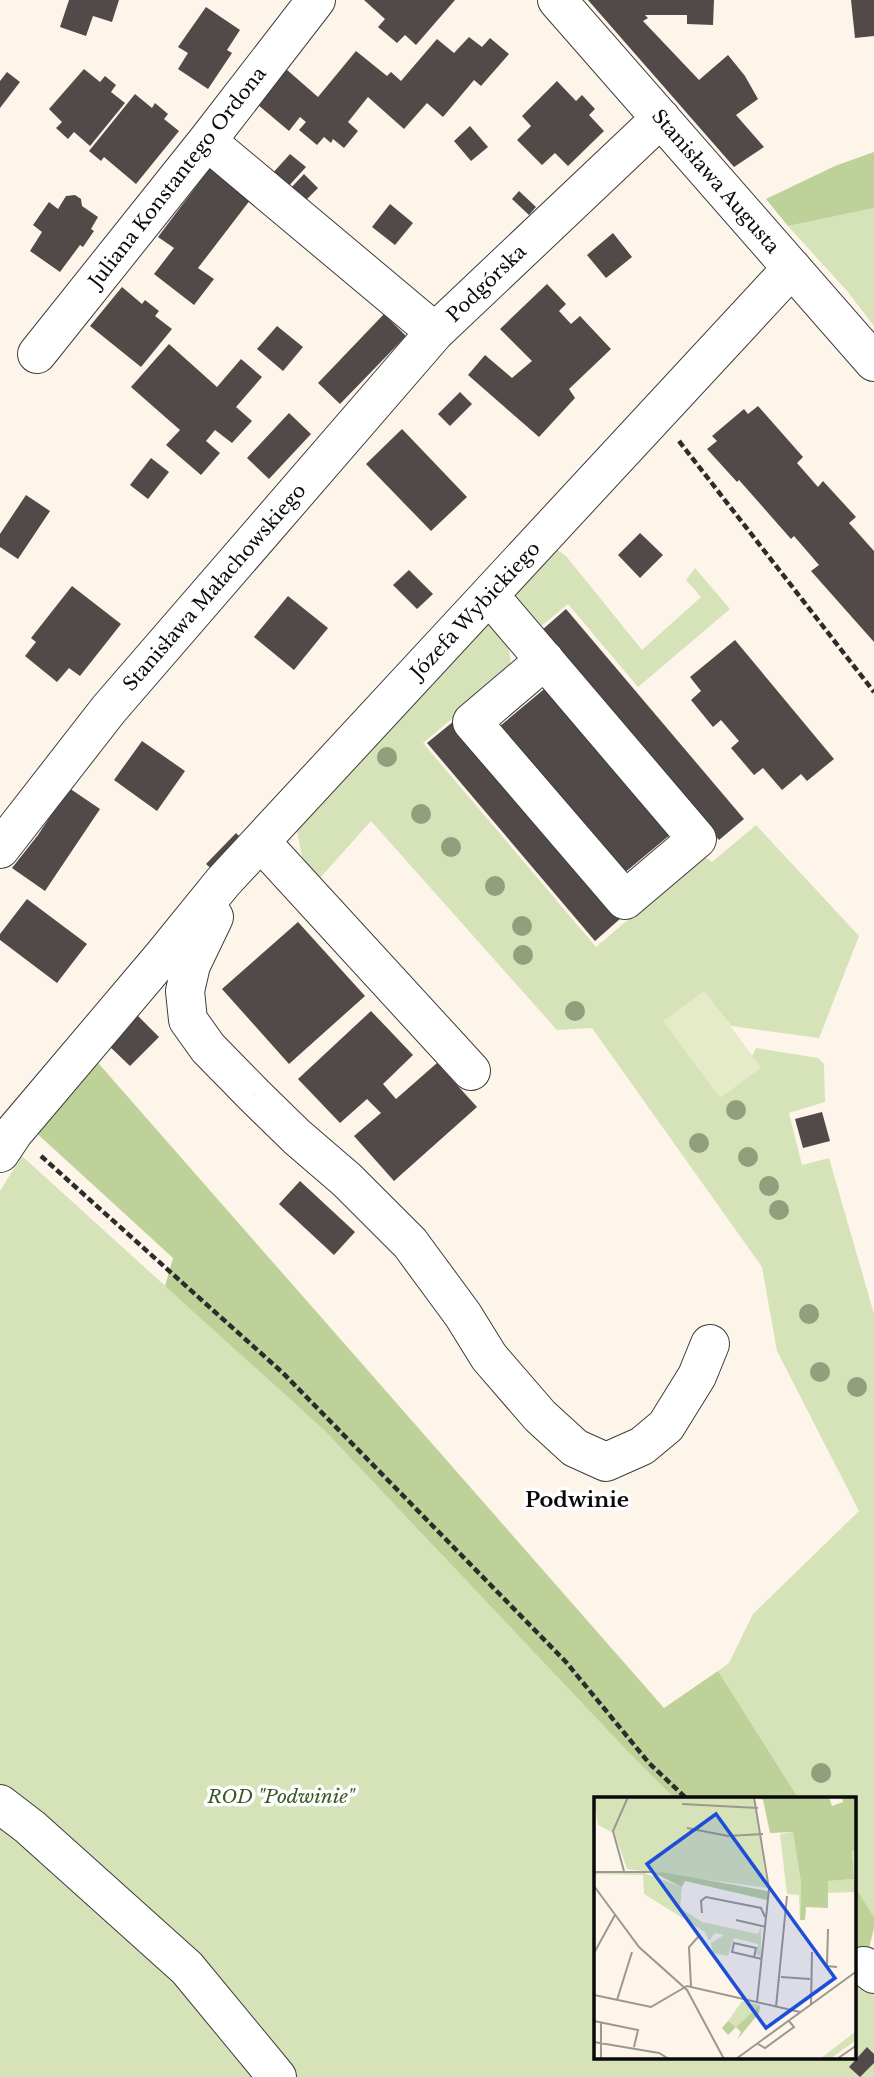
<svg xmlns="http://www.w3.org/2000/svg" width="874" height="2077" viewBox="0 0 874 2077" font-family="'Libre Baskerville',serif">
<rect width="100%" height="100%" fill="#fdf5e9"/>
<path fill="#d6e2b8" d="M874,208V326L848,292L788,226Z
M556,549L566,556L642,650L701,597L686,580L695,568L730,609L638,687L568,604L535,631L516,600L514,586Z
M483,618C501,627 513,649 510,670L423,743L596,947L703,856L712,862L756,825L859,936L819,1038L731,1026L704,991L761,1068L752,1056L756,1048L818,1058L824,1064L825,1102L789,1113L802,1165L829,1158L874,1314V1917L855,1887V1799H799L718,1671L729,1663L753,1614L859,1511L777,1351L762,1267L592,1028L557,1030L371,821L320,878L303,861L296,827Z
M22,1156L324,1430L634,1758L675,1799H596V2058H855V1972L874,1989V2077H0V1191Z"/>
<path fill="#bdd199" d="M874,152V208L788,226L766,199L835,166Z
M92,1056L664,1708L718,1671L799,1799H675L634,1758L324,1430L165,1286L173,1258L31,1128Z
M855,1887L874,1917V1928L867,1957H855Z"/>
<path fill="#e5ebc8" d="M704,991L761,1068L720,1098L663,1021Z"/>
<path fill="#514a48" d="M69,0H119L112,22L93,16L86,36L60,27Z
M364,0H455L416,45L405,35L397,43L378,27L385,19Z
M588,0H714L713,25L687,24V15H645L648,18L643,21L699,80L728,55L745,76L758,99L736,115L764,147L734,167Z
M851,0H874V36L855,38Z
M206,7L240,30L227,50L232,53L208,89L178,69L188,53L178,47Z
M469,37L482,47L490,38L509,54L481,86L474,80L443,117L427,103L404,129L368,97L348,122L358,131L344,148L333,139L331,143L324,137L317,145L299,130L306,122L300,117L289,131L257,104L286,69L318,97L356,51L387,76L391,72L401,81L437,39L454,53Z
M84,69L100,82L105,76L116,85L111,92L125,103L90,146L74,132L68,139L56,128L62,122L49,109Z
M7,72L20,82L0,108V81Z
M557,81L576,101L582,95L595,109L589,115L604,131L568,166L555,153L542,165L517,140L531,126L522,116Z
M135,94L152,108L155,103L168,114L164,119L179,131L136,184L104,157L101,161L89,151Z
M470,126L488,147L471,161L454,141Z
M290,154L306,167L286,189L271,175Z
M213,164L254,195L198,268L214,279L194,305L154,274L174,248L158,237Z
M304,174L318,188L304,202L290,189Z
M519,191L536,207L529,215L512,199Z
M75,195L81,199L82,206L98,217L91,229L94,231L83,247L80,245L60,272L30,251L42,232L33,225L49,202L58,209L66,196Z
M390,204L413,223L395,245L372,227Z
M613,233L632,257L606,278L587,255Z
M547,284L566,304L559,311L571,324L580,316L611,349L569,389L575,398L539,437L468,375L485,355L512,378L532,361L500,329Z
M122,287L142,304L145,300L159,311L155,316L172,329L141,367L90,326Z
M384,314L406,336L340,404L318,383Z
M277,326L303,347L283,371L257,349Z
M169,344L217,387L241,359L262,377L236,407L252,421L232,443L215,430L206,441L220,453L201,475L166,445L180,430L131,387Z
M460,392L472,404L450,426L438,414Z
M758,406L803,457L797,463L818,487L823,481L856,517L849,523L874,551V642L811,571L819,565L794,536L791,539L739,480L737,482L707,449L717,441L712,436L744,409L748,414Z
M289,413L311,434L269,479L247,458Z
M402,429L467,497L431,531L366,464Z
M151,458L169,472L148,499L130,485Z
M26,495L50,511L18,559L0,547V534Z
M640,533L663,555L640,578L618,555Z
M409,570L433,594L417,609L393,585Z
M72,586L121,624L80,676L69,668L57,682L25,656L36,642L31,638Z
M288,596L328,628L294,670L254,637Z
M566,609L744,819L719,840L542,630Z
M735,640L834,759L807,781L801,774L782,790L763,768L754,775L731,748L739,741L721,720L713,727L691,700L701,691L690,677Z
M549,685L671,834L623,874L500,726Z
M454,721L621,918L595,941L427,743Z
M142,741L185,771L157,811L114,780Z
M69,788L100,809L45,891L12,868L38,835Z
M236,833L245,842L216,873L206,864Z
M27,899L87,944L57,983L0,940V934Z
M298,922L365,996L289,1064L222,989Z
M371,1011L413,1055L383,1084L396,1099L437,1063L477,1107L394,1181L354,1136L381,1113L367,1099L340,1123L298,1079Z
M136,1014L159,1037L130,1066L107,1044Z
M822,1112L830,1141L803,1148L795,1119Z
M300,1181L355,1232L334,1255L279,1204Z
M867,2047L874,2054V2063L860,2077L849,2067Z"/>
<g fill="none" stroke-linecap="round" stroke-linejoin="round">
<defs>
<path id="minor" d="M557,0L874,362
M207,141L435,332
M37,354L207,141L316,0
M489,595L697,839L625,900L472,722L545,660
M261,842L471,1071
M0,849L109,709L435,332L661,118
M214,917L191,965L185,991L188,1020L208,1048L254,1095L297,1137L347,1180L410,1243L463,1315L489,1357L540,1416L575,1448L606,1462L642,1446L666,1426L697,1376L710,1344
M0,1153L14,1132L163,956L223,882L792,268
M0,1804L30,1827L187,1968L277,2077
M864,1966L874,1974"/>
</defs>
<use href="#minor" stroke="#3d3d3d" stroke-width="40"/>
<path stroke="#2c2c2c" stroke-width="4.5" stroke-dasharray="7 3.5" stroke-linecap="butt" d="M679,441L874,692
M41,1156L283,1373L566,1662L649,1763L687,1799"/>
<use href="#minor" stroke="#fff" stroke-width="38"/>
</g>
<g fill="#919f7c">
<circle cx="387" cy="757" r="10"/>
<circle cx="421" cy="814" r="10"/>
<circle cx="451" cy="847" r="10"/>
<circle cx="495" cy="886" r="10"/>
<circle cx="522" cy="926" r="10"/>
<circle cx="523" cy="955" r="10"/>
<circle cx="575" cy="1011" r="10"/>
<circle cx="736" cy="1110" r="10"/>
<circle cx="699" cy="1143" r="10"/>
<circle cx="748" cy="1157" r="10"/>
<circle cx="769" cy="1186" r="10"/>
<circle cx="779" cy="1210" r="10"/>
<circle cx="809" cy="1314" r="10"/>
<circle cx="820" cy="1372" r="10"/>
<circle cx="857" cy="1387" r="10"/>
<circle cx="821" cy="1773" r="10"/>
</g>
<g text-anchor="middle" stroke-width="7" stroke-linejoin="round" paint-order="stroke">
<g font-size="19" fill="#0a0a0a" stroke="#fff">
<text transform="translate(177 177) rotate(-52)" y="7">Juliana Konstantego Ordona</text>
<text transform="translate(716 181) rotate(49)" y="7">Stanisława Augusta</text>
<text transform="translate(486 283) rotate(-44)" y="7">Podgórska</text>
<text transform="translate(214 587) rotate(-49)" y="7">Stanisława Małachowskiego</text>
<text transform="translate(475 610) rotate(-47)" y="7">Józefa Wybickiego</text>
</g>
<g font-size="19" font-style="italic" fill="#385923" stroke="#fff">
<text x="281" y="1803">ROD "Podwinie"</text>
</g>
<g font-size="21" font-weight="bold" fill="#0a0a0a" stroke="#fff">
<text x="577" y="1507">Podwinie</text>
</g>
</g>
<g transform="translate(594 1797)">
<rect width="262" height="262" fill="#fdf5e9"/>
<path d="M0,0H160L173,91L33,72L21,37L4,28ZM199,35L207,86L206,123L205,98L193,97L186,37ZM262,52V95L234,96L233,84L260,82L258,53ZM31,75L50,76L88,90L86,111L108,125L164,137L167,130V160L162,157L164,147L140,141L134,159L119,156L117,146L130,138L121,136L115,144L111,135L50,97L49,78L3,77L0,83V76ZM148,204L166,208L142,230L134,224ZM262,234V243L236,262H226Z" fill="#d6e2b8"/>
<path d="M162,0H235L238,9L249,5L248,0H262V52L258,54L260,82L234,84V111L212,110L211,123H206L207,86L199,35L176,36L169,3ZM68,75L174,94L173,103L91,84L88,90L60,76ZM166,208L165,216L143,243L147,235L142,230L134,238L128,231L134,224L142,230Z" fill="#bdd199"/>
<path fill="none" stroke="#9c9790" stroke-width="2" d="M160,0L175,92L163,205M88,7L164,11M93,31L134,39L169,37M30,74L19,34L34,0M0,75H60M0,89L45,150L93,193L130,262M108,116L107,104L112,100L167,111L171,120M142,123L172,130M234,132L233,169L243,170M0,156L21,118M160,160L162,151L140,146L138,155L168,162M187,180L216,182M97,189L95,150L105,139M0,198L57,210L93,189L206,215M23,203L38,155M217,207L218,155M182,210L193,99M0,224L44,233L40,250M7,225V262M0,245L65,256L75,262M164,247L171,251L200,230L195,224M142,262L263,174M243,262L263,248"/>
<path fill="#1d4ed8" fill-opacity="0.15" stroke="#1d4ed8" stroke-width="3.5" d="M122,17L241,181L172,231L53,67Z"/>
<rect width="262" height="262" fill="none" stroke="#0a0a0a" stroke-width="3.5"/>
</g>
</svg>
